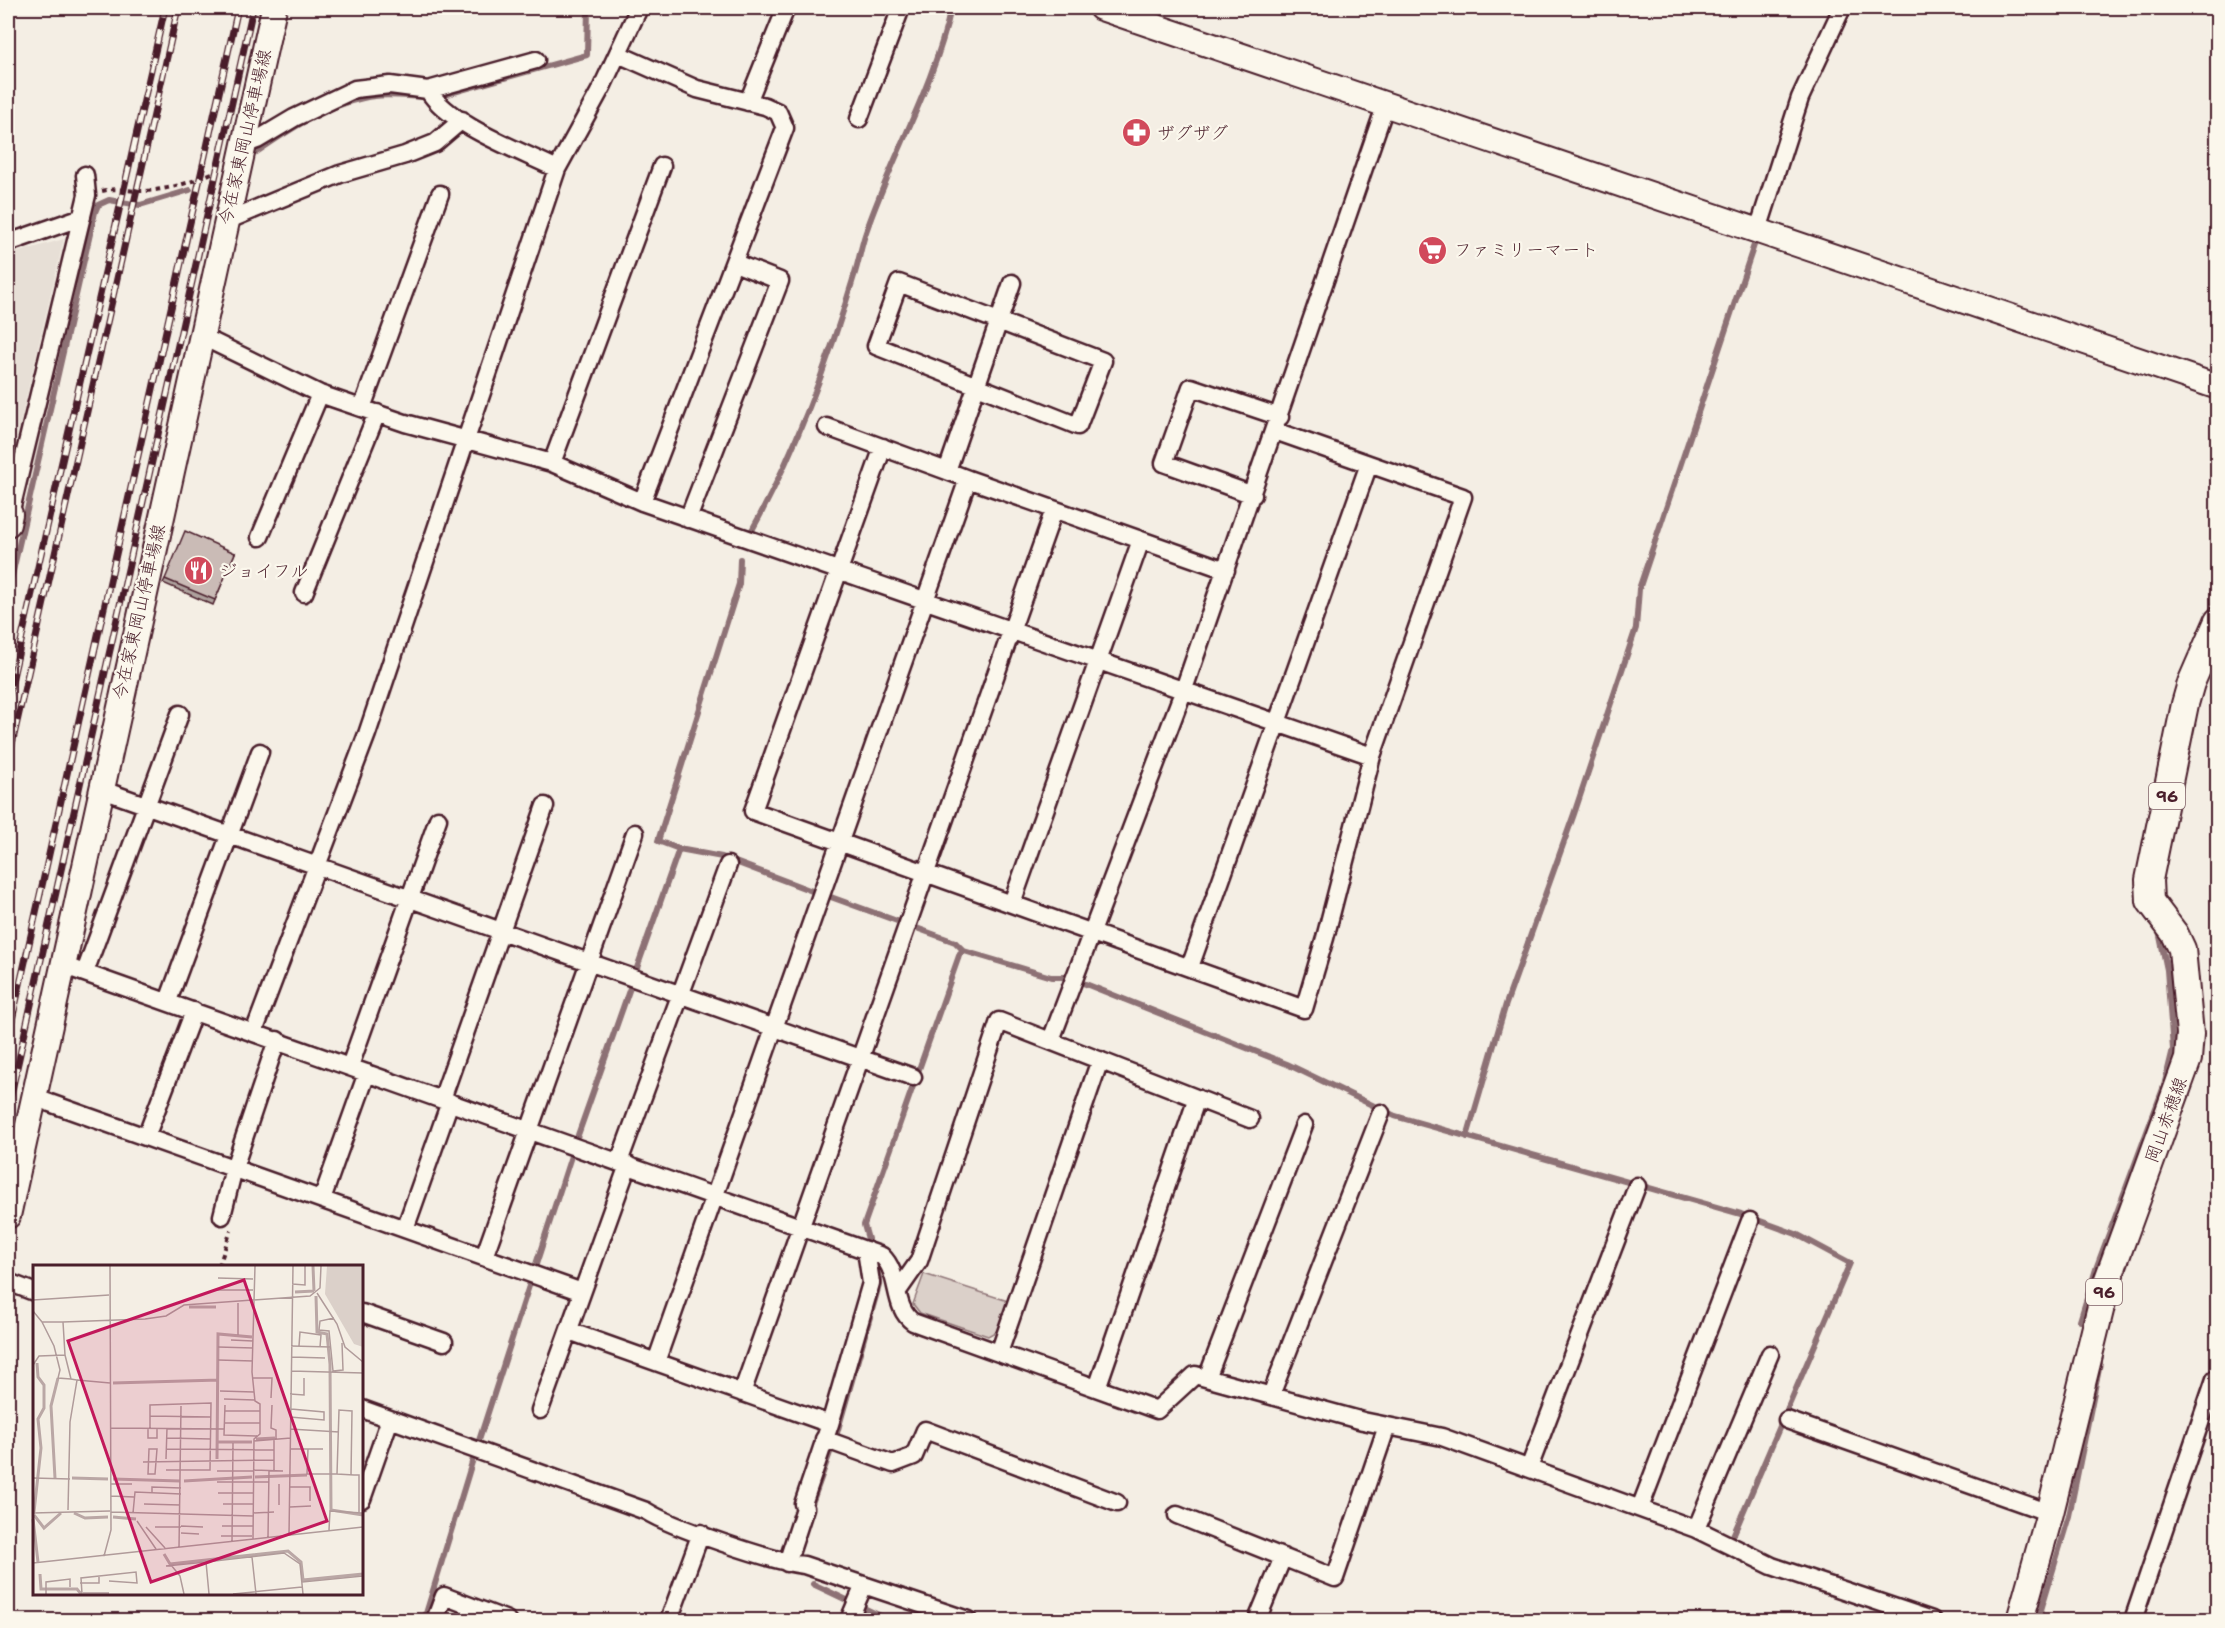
<svg xmlns="http://www.w3.org/2000/svg" width="2225" height="1628" viewBox="0 0 2225 1628" font-family="'Shantell Sans','Klee One',sans-serif">
<rect width="100%" height="100%" fill="#f4eee4"/>
<filter id="ink" filterUnits="userSpaceOnUse"><feTurbulence type="fractalNoise" baseFrequency=".0167" numOctaves="2"/><feDisplacementMap in="SourceGraphic" scale="12" xChannelSelector="R" yChannelSelector="G"/><feConvolveMatrix kernelMatrix="1 2 1 2 8 2 1 2 1" color-interpolation-filters="sRGB"/></filter>
<g filter="url(#ink)">
<path fill="#e7dfd6" d="M64,239L8,474V255Z"/>
<path fill="#dbd0c9" stroke="#92787a" stroke-width="1.5" d="M924,1274L1008,1301L997,1331L988,1336L920,1313L913,1304Z"/>
<g fill="none" stroke-linecap="round" stroke-linejoin="round">
<path stroke="#8d7174" stroke-width="6" d="M436,97L587,55L588,8
M255,153C287,131 324,106 363,98C383,93 403,96 423,97
M751,532C795,453 828,363 854,276C859,261 861,246 866,232C892,156 934,86 951,8
M8,593L95,212L98,205L109,200L140,205L190,190
M2209,618L2218,596
M679,849L722,857L812,891
M828,896L955,942L964,951L1051,977H1068L1287,1064L1395,1116L1741,1214L1796,1234L1850,1263L1732,1538
M578,1135L679,849L658,841L739,584L740,559
M1467,1137L1506,1004L1574,814L1636,628L1639,589L1754,245
M868,1239L864,1225L960,953L964,951
M2080,1321L2097,1266L2164,1086L2173,1049L2167,970L2158,927
M810,1509L837,1433L880,1282L877,1269
M813,1584L889,1620
M424,1620L473,1459L572,1153
M2038,1620L2069,1516L2100,1363"/>
<defs>
<path id="street" d="M618,54L697,89L765,106L778,112L785,128L642,502
M428,90C450,126 519,150 557,169
M748,102L786,8
M859,119L901,8
M243,145L257,140L294,118L355,89L390,85L428,90L536,60
M226,221L340,174L405,155L435,143L462,120
M1758,230L1800,98L1842,8
M8,243L82,217
M899,283L1103,361L1078,426L876,346Z
M201,336L320,394L405,423L552,463L642,502L1372,756
M362,408L440,194
M827,427L947,471
M883,447L753,811L1304,1009L1325,938L1372,756L1463,497L1275,431
M552,463L662,166
M968,479L1226,570
M1253,495L1164,463L1191,387L1280,417
M10,514L87,195L85,175
M688,519L780,281L735,263
M260,537L320,394
M304,593L377,413
M100,789L913,1077
M1012,903L1141,540
M62,965L882,1256C901,1274 892,1307 913,1322L1157,1410L1195,1375L1363,1421L1442,1437L1696,1529L1772,1566L1932,1620
M1190,967L1369,464
M85,972L180,714
M168,1001L260,752
M254,1032L367,734L557,169L602,87L639,8
M1051,1040L1183,692L1386,104
M350,1066L438,819
M33,1097L582,1292
M442,1099L545,806
M146,1137L194,1011
M619,1162L728,865
M322,1199L367,1073
M222,1216L234,1168L277,1040
M405,1229L450,1102
M484,1257L635,833
M8,1282L34,1292
M898,1291L919,1261L999,1021L1250,1119
M362,1313L444,1342
M569,1331L830,1424
M999,1353L1100,1060
M656,1362L968,479L947,471L1012,283
M1207,1378L1304,1125
M1097,1388L1197,1098
M742,1393L1054,510
M1271,1395L1381,1113
M362,1409L646,1511C671,1527 774,1562 804,1565L968,1620
M540,1410L628,1165
M1787,1420L2050,1513
M824,1439L893,1464L914,1456L925,1430L1117,1503
M1529,1468L1637,1186
M362,1499L390,1419
M1640,1508L1750,1221
M1177,1515L1335,1578L1387,1426
M1696,1529L1770,1354
M787,1563L805,1508L803,1504L830,1424L871,1283L866,1250
M435,1620L444,1596L507,1620
M669,1620L701,1533
M849,1620L864,1585
M1257,1620L1283,1557
M2133,1620L2215,1379"/>
<path id="secondary" d="M1101,8L2218,387
M8,514H10L8,524
M8,1216L274,8"/>
<path id="primary" d="M2020,1620L2050,1513L2107,1282L2188,1059L2190,1034L2182,949L2175,934L2150,901L2149,880L2185,704L2191,683L2218,621"/>
</defs>
<use href="#street" stroke="#4a1f2b" stroke-width="21"/>
<use href="#secondary" stroke="#4a1f2b" stroke-width="28"/>
<use href="#primary" stroke="#4a1f2b" stroke-width="30"/>
<path stroke="#4a1f2b" stroke-width="4" stroke-dasharray="4.5 4.5" stroke-linecap="butt" d="M102,191C116,187 126,191 140,191C164,191 196,182 217,170
M219,1266L231,1230"/>
<use href="#street" stroke="#fbf7ec" stroke-width="16"/>
<use href="#secondary" stroke="#fbf7ec" stroke-width="24"/>
<use href="#primary" stroke="#fbf7ec" stroke-width="26"/>
<defs>
<path id="rail" d="M8,699L165,8
M8,762L178,8
M8,1038L238,8
M8,1108L253,8"/>
</defs>
<use href="#rail" stroke="#4a1f2b" stroke-width="7"/>
<use href="#rail" stroke="#fbf7ec" stroke-width="4.5" stroke-dasharray="14" stroke-linecap="butt"/>
</g>
<path fill="#aea19d" stroke="#4a1f2b" stroke-width="1.5" d="M235,553L213,605L163,583L165,579Z"/>
<path fill="#cabbb6" stroke="#4a1f2b" stroke-width="1.5" d="M185,531L235,553L215,600L165,579Z"/>
</g>
<defs>
<symbol id="pharmacy-disc" viewBox="-11 -11 22 22"><circle r="9.5" fill="#d1495b" stroke="#fbf7ec"/><path d="M-2-6h4v4h4v4h-4v4h-4v-4h-4v-4h4Z" fill="#fff"/></symbol>
<symbol id="supermarket-disc" viewBox="-11 -11 22 22"><circle r="9.5" fill="#d1495b" stroke="#fbf7ec"/><path d="M-6-5.5h2.5l.6 2H6L4.5 2H-2.5L-4.4-4H-6ZM-1.5 3.2a1.3 1.3 0 1 0 .1 0ZM3 3.2a1.3 1.3 0 1 0 .1 0Z" fill="#fff"/></symbol>
<symbol id="restaurant-disc" viewBox="-11 -11 22 22"><circle r="9.5" fill="#d1495b" stroke="#fbf7ec"/><path d="M-5-6h1v4h1v-4h1v4h1v-4h1v5L-1.5 .5V6h-2V.5L-5-1ZM5-6V6H3V1.5H1.5Q1.5-4 5-6Z" fill="#fff"/></symbol>
</defs>
<g fill-rule="evenodd">
<use href="#pharmacy-disc" x="1120" y="116" width="33" height="33"/>
<use href="#supermarket-disc" x="1416" y="234" width="33" height="33"/>
<use href="#restaurant-disc" x="182" y="554" width="33" height="33"/>
</g>
<g text-anchor="middle" stroke-width="4.5" stroke-linejoin="round" paint-order="stroke">
<g fill="#fbf7ec" stroke="#7f6065" stroke-width="1.5">
<rect x="2149" y="783" width="36" height="26" rx="4.5"/>
<rect x="2086" y="1279" width="36" height="26" rx="4.5"/>
</g>
<g font-size="16" font-weight="bold" fill="#4a1f2b">
<text x="2167" y="802">96</text>
<text x="2104" y="1298">96</text>
</g>
<g font-size="18" fill="#4a1f2b" stroke="#fbf7ec" text-anchor="start">
<text x="1157" y="139">ザグザグ</text>
<text x="1454" y="256">ファミリーマート</text>
<text x="219" y="577">ジョイフル</text>
</g>
<g font-size="18" fill="#4a1f2b" stroke="#fbf7ec">
<text transform="translate(245 137) rotate(-77)" y="6">今在家東岡山停車場線</text>
<text transform="translate(139 612) rotate(-77)" y="6">今在家東岡山停車場線</text>
<text transform="translate(2166 1120) rotate(-70)" y="6">岡山赤穂線</text>
</g>
</g>
<g transform="translate(33 1265)">
<rect width="330" height="330" fill="#f4eee4"/>
<path d="M294,1H330V82L321,79L292,29Z" fill="#dbd0c9"/>
<path fill="none" stroke="#baa7a5" stroke-width="3" d="M280,1L281,26M262,27L281,26M283,31L284,67L294,69L297,99L298,245L330,250M156,42H183M80,118L186,115M223,174L242,173M185,177H219M184,194L185,69L219,72M222,212L274,210M22,213L18,141L25,113M39,213L75,214M80,214L147,216M151,216L219,212M1,247L8,183L5,154L11,143V120L5,112L4,98M41,248L52,253L75,252M1,250L11,263L28,248M80,252L103,254M0,254L5,297M131,289L137,299L255,286L268,297L270,315L330,309M7,309L8,324H44L48,329"/>
<path fill="none" stroke="#b09b9a" stroke-width="1.5" d="M185,13L220,14M259,19L272,20V1M184,25H220M284,28L304,59L312,82L330,97M0,35L76,30M0,46L9,57H30M301,53L287,56L286,65L296,66L300,106L310,105L309,78M9,57L21,81L27,105L25,113L38,114M205,70V38M198,75L220,76M258,81L298,82M266,81L267,67L288,70L287,82M185,82L220,83M32,90L38,114L44,115L37,157L35,245M258,92L292,93M185,95L220,96M0,100L6,91L32,90L30,57L112,54L133,51L151,40L277,31L287,23L288,1M258,106L330,108M220,113H239L238,133M44,115L77,118M187,126L221,127M257,129L271,130V113M191,134L222,135M192,140L191,170L224,171M239,140L238,163L243,165V174M192,146H227M117,151L178,152M257,152L291,155V147L258,144M191,158H227M77,163L191,164M115,163V173H124V163M117,163V140L178,138L177,205H133M257,164L306,167M134,173L178,174M221,176L258,173M116,184H124L122,209H115ZM133,184L241,185M258,184H290M275,184L274,209H304M133,194L134,163M110,197L241,195M220,205L250,206M184,206H220M241,206V174M318,210L319,146L306,145L304,209L321,210H326V248M0,213L37,214M184,217H236M78,219H99M257,222H277V236M119,227V222L148,223M185,228H220M78,231L101,232M111,239L147,240M190,239H220M246,240V219M257,242L278,241M78,247L220,251M0,248L77,246M100,248L102,227L148,229M220,248L241,247M104,256L123,284M148,261L170,262M189,261H220M113,262L132,283M122,262H148M296,265L297,246L330,248M148,268L166,269M256,270L260,1M188,271H219M235,272L236,206M220,274L221,174L227,169V139L222,136L219,107L222,1M199,277L200,178M146,283L148,141M71,291L78,265L77,1M219,292L223,329M0,298L330,262M138,300L147,311L151,329M133,301L173,297M269,317L330,311M47,318H66V311M50,328H76M13,329V317L37,314V322M49,329L48,313L103,307L104,318L76,316M176,329L173,297L251,288L267,299L270,329M200,329L269,322"/>
<path fill="#c2185b" fill-opacity="0.15" stroke="#c2185b" stroke-width="3" d="M211,15L294,256L118,317L35,76Z"/>
<rect width="330" height="330" fill="none" stroke="#4a1f2b" stroke-width="3"/>
</g>
<rect width="2225" height="1628" fill="none" stroke="#fbf7ec" stroke-width="30"/>
<rect x="15" y="15" width="2195" height="1598" fill="none" stroke="#4a1f2b" stroke-width="2" filter="url(#ink)"/>
</svg>
